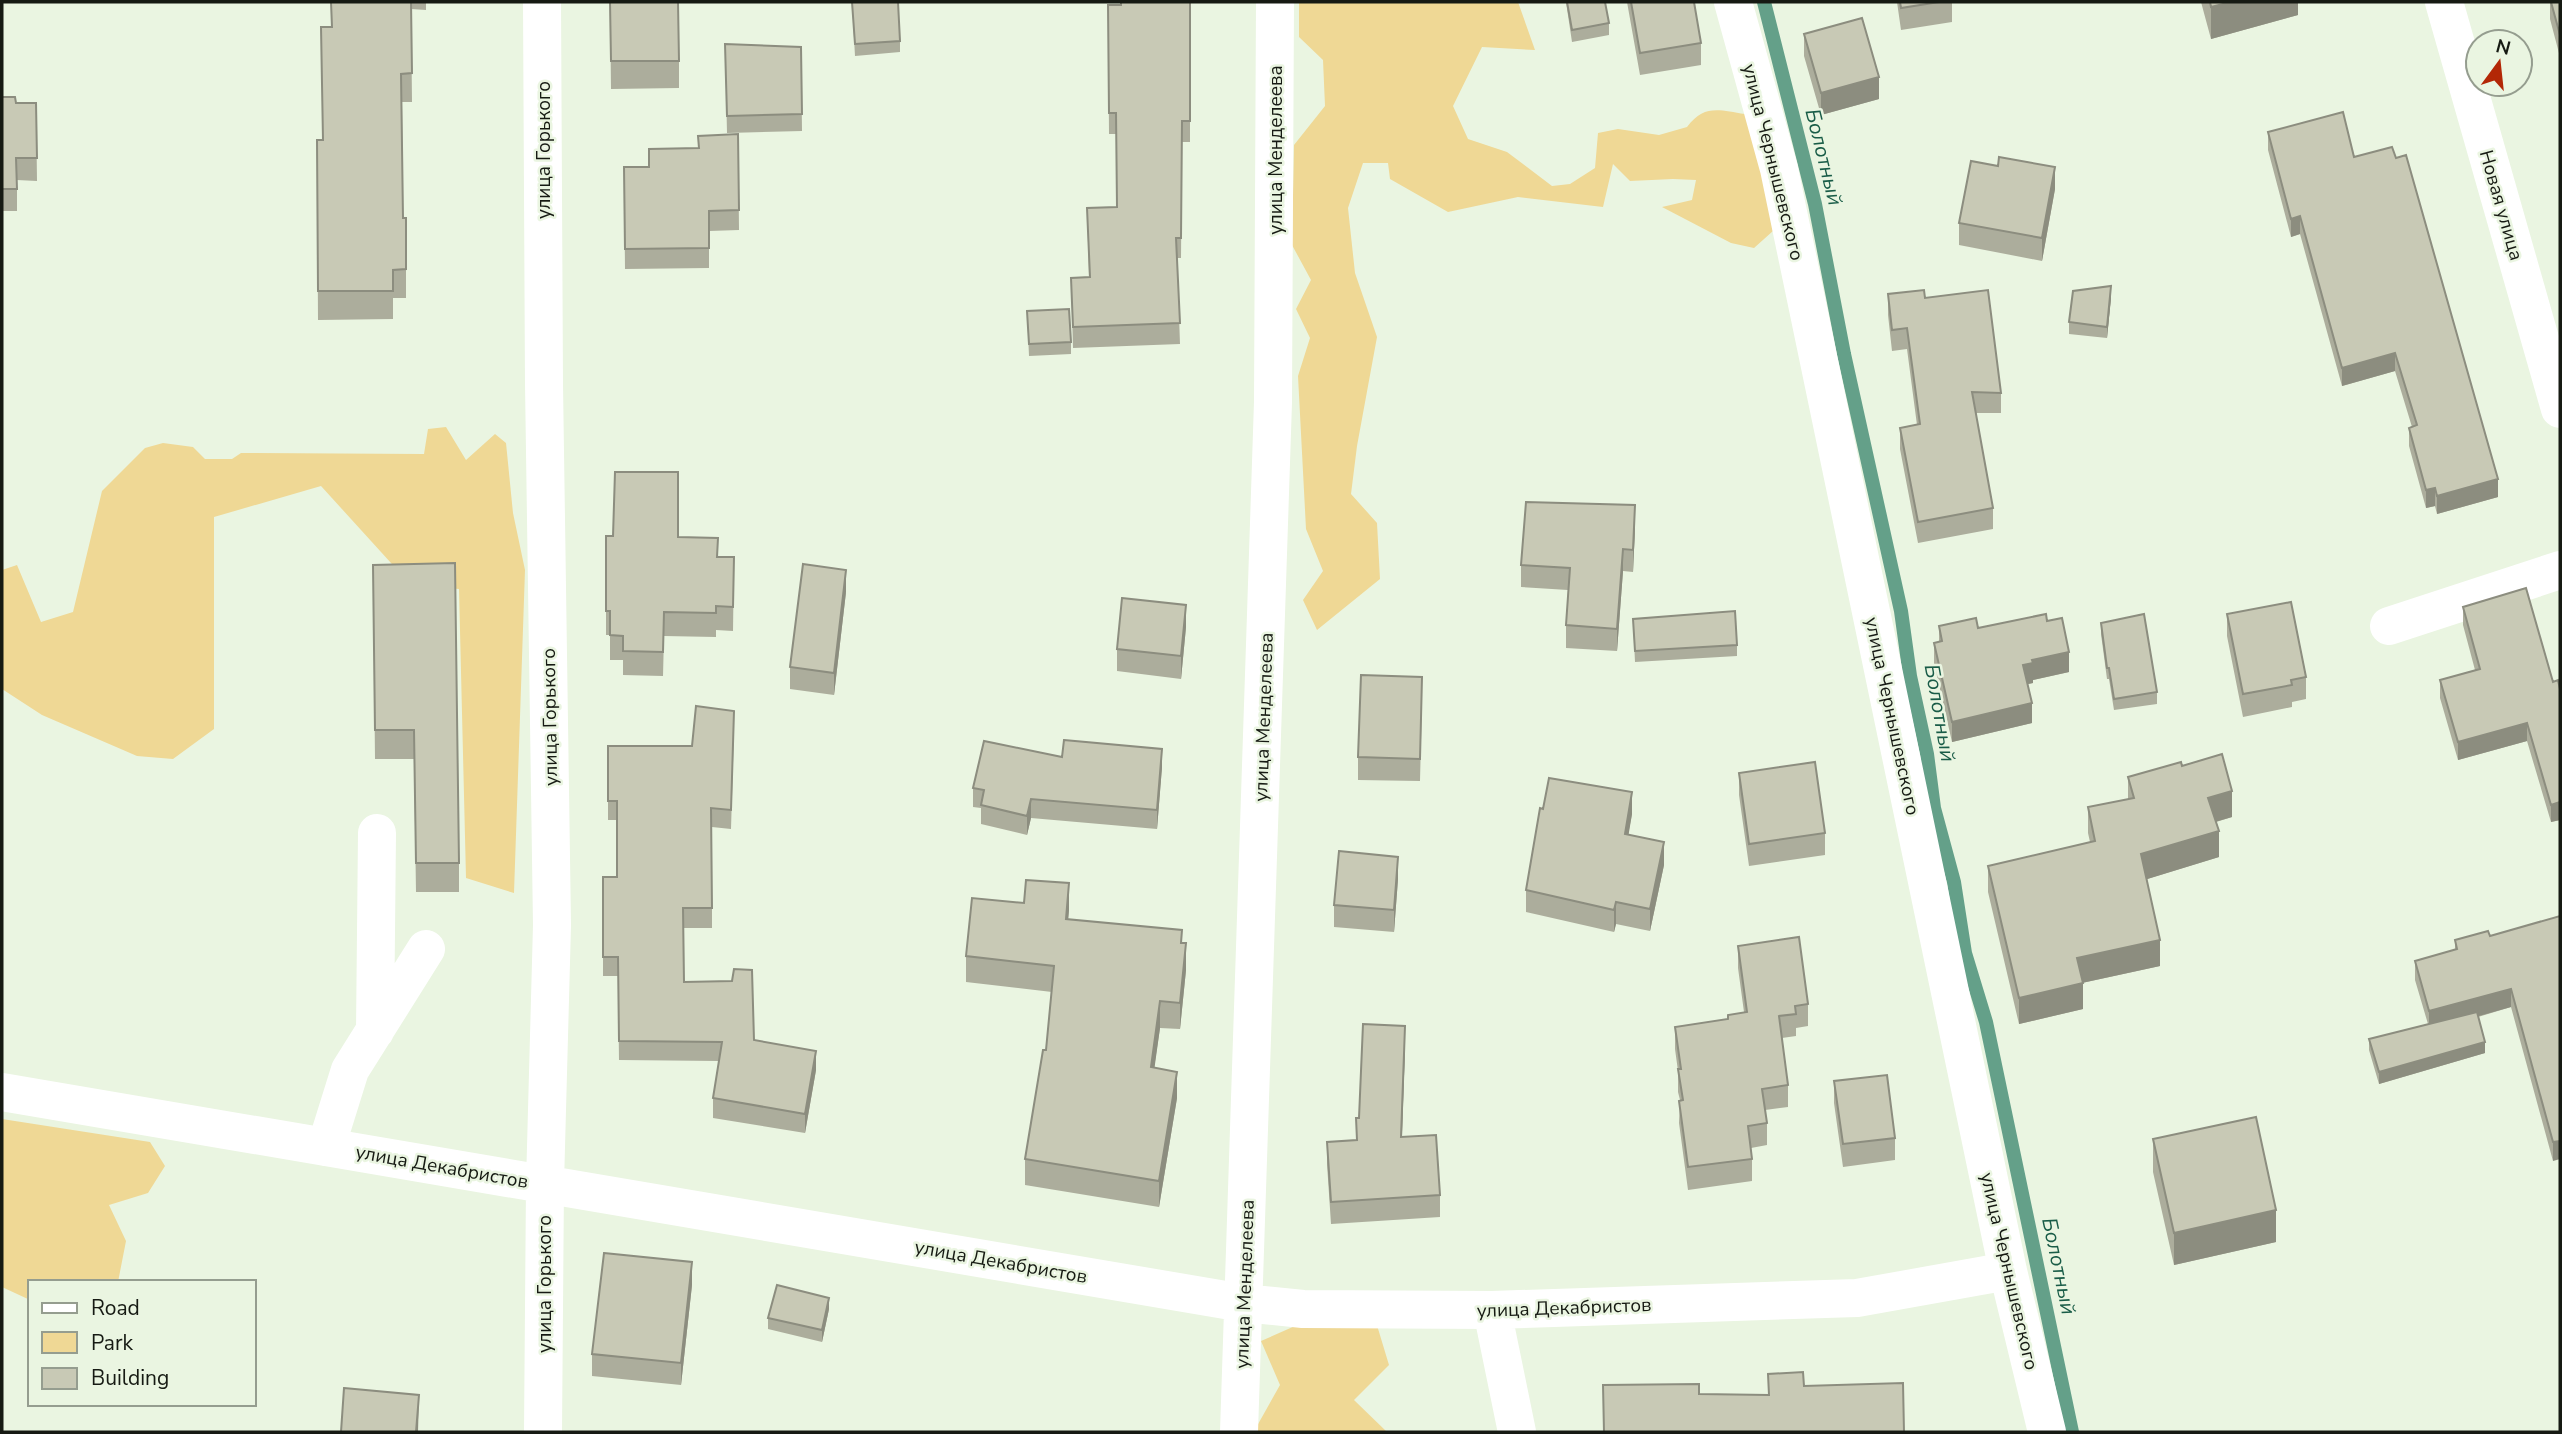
<svg xmlns="http://www.w3.org/2000/svg" width="2562" height="1434" viewBox="0 0 2562 1434" font-family="'Nunito Sans',sans-serif">
<rect width="100%" height="100%" fill="#eaf5e1"/>
<path fill="#efd895" d="M1299,2H1518L1535,50L1482,47L1453,106L1468,139L1507,152L1552,186L1570,184L1595,168L1598,133L1618,129L1659,135L1687,127C1704,104 1719,110 1745,114L1762,166L1773,231L1754,248L1731,243L1662,207L1692,200L1696,180L1673,179L1630,181L1613,164L1603,207L1518,197L1448,212L1390,179L1388,163H1363L1348,208L1355,273L1377,337L1357,446L1351,494L1377,523L1380,579L1317,630L1303,600L1323,571L1306,529L1298,376L1310,338L1296,309L1311,280L1292,245L1294,145L1325,106L1323,60L1299,37Z
M446,427L466,460L495,434L506,443L513,513L525,570L514,893L466,878L459,589L411,585L321,486L214,517V729L173,759L137,756L42,715L2,689V570L17,565L41,622L73,612L102,491L145,448L163,443L193,447L205,459H232L241,453L424,454L428,429Z
M2,1119L150,1142L165,1166L148,1193L109,1205L126,1241L118,1282H30V1300L2,1287Z
M1376,1322L1389,1365L1354,1400L1387,1432H1257V1426L1280,1385L1261,1341L1295,1326Z"/>
<g fill="none" stroke-linecap="round" stroke-linejoin="round">
<path stroke="#64a089" stroke-width="14" d="M1764,2L1815,204L1844,354L1901,611L1910,676L1927,754L1934,808L1954,882L1965,953L1986,1022L2072,1432"/>
<path stroke="#fff" stroke-width="38" d="M542,2L544,384L552,925L545,1184L543,1432
M1733,2L1779,169L2008,1271L2047,1432
M2444,2L2560,409
M2389,626L2560,570
M375,1031L377,833
M2,1092L1243,1303L1303,1309L1492,1310L1857,1298L2008,1271
M326,1147L350,1070L426,949
M1492,1310L1517,1432
M1239,1432L1273,402L1275,2"/>
</g>
<path fill="#acad9c" d="M331,2H426V10L411,9L412,102H402L403,218H406V298H393V319L318,320L317,140H322L331,27Z
M610,2L679,61V88L611,89Z
M852,2L900,41V52L855,56Z
M1190,2V142H1182L1181,258H1177L1180,344L1073,348L1071,278L1089,277L1087,208L1116,207V134H1109L1108,5Z
M1566,2H1605L1609,23V35L1572,42Z
M1627,2H1694L1701,43V65L1640,75Z
M1897,2H1952V22L1901,30Z
M2201,2H2298V15L2211,39Z
M2550,2H2560V57L2550,19Z
M1804,34L1879,99L1821,115L1804,56Z
M725,44L801,47L802,131L727,133Z
M2,97L16,103H36L37,181L17,180V211H2Z
M2268,132L2354,157L2498,497L2437,514L2435,506L2426,508L2409,446V428L2412,427L2395,371L2342,386L2300,234L2291,237L2268,150Z
M738,134L739,230L709,231V268L625,269L624,167H649Z
M1998,166L2055,189L2042,261L1959,245V223Z
M1888,294L1925,298L2001,393V413H1975L1993,508V529L1918,543L1900,449V428L1917,425L1907,349L1892,351L1888,315Z
M2111,298L2107,338L2069,334V322Z
M1027,311L1071,342V354L1029,356Z
M1635,527L1633,572L1623,571L1617,651L1566,648V625L1568,590L1521,587V565Z
M606,536L678,537L718,557H734L733,631L716,630V637L664,636L663,676L623,675V660H610V635H606Z
M373,565L459,863V892H416L414,759H375Z
M846,592L834,695L790,689V667Z
M2463,607L2553,682L2560,689V820L2551,822L2527,741L2458,760L2440,698V680L2475,670L2463,625Z
M2227,614L2306,677V699L2292,702V707L2243,717L2227,636Z
M1633,619L1737,645V656L1635,662Z
M2047,621L2069,672L2033,680V683L2028,684L2032,723L1952,742L1934,663V643L1939,642V626L1978,628Z
M2101,623L2157,692V704L2114,710L2109,679H2107L2101,634Z
M1186,627L1181,679L1117,671V649Z
M1422,699L1420,781L1358,780V757Z
M734,731L731,829L712,827V928H684V982L754,1040L816,1070L805,1133L713,1118V1098L719,1061L619,1060L618,976H603V877H617V820H608V746H692Z
M1062,757L1162,767L1157,829L1031,818L1027,835L981,824V808L973,807V788Z
M2182,766L2232,817L2216,822L2219,857L2147,879L2160,966L2082,983L2083,1009L2019,1024L1988,892V866L2090,842L2088,833V807L2128,799V777Z
M1739,773L1825,833V855L1749,866L1739,795Z
M1543,809L1632,814L1628,835L1664,865L1650,931L1616,924L1614,932L1526,912V890Z
M1398,879L1394,932L1334,927V905Z
M1024,903L1069,910L1068,919L1182,943L1186,970L1180,1029L1160,1028L1154,1068L1177,1098L1159,1207L1025,1185V1159L1046,1050L1052,992L966,982V956Z
M2560,916L2553,1161L2511,1007L2478,1017L2485,1053L2379,1084L2369,1050V1039L2428,1024L2415,980V961L2455,950V940L2490,936Z
M1738,946L1808,1004V1026L1796,1028V1036L1782,1038L1788,1085V1107L1765,1110L1767,1123V1145L1751,1148L1752,1159V1181L1688,1190L1679,1123L1680,1100L1678,1092V1071L1675,1049V1027L1728,1019L1744,1012L1738,968Z
M1405,1048L1402,1137L1440,1195V1217L1331,1224L1327,1164V1142L1356,1140V1118H1359Z
M1834,1081L1895,1138V1160L1843,1167L1834,1103Z
M2153,1139L2276,1242L2174,1265L2153,1172Z
M692,1285L681,1385L592,1376V1354Z
M829,1309L822,1342L768,1329V1318Z"/>
<path fill="#8c8d7f" d="M2231,2H2298V15L2211,39V7Z
M1879,77V99L1821,115V93Z
M2055,167V189L2042,261V238Z
M2300,216V234L2291,237V219Z
M2111,286V298L2107,338V327Z
M2395,353V371L2342,386V368Z
M2498,479V497L2437,514V496Z
M2435,488V506L2426,508V490Z
M1635,505V527L1633,572V550Z
M1623,549V571L1617,651V629Z
M846,570V592L834,695V673Z
M1186,605V627L1181,679V656Z
M2069,652V672L2033,680V683L2023,685V665L2032,660Z
M2032,703V723L1952,742V722Z
M2527,723V741L2458,760V742Z
M1162,749V767L1157,829V810Z
M2232,791V817L2208,824V798Z
M1632,792V814L1625,856V834Z
M1031,799V818L1027,835V816Z
M2560,802V820L2551,822V805Z
M2219,831V857L2141,881V854Z
M1664,842V865L1650,931V909Z
M1398,857V879L1394,932V910Z
M1069,883V910L1066,945V919Z
M1616,902V924L1614,932V910Z
M2160,940V966L2077,984V958Z
M1186,943V970L1180,1029V1003Z
M2083,983V1009L2019,1024V998Z
M2511,989V1007L2429,1030V1011Z
M1160,1001V1028L1151,1093V1067Z
M1405,1026V1048L1401,1159V1137Z
M2485,1042V1053L2379,1084V1072Z
M816,1051V1070L805,1133V1114Z
M1177,1072V1098L1159,1207V1181Z
M2560,1141V1159L2553,1161V1142Z
M2276,1210V1242L2174,1265V1233Z
M692,1262V1285L681,1385V1363Z
M829,1298V1309L822,1342V1330Z
M419,1395L418,1432H416Z"/>
<path fill="#c8c9b5" stroke="#8c8d7f" stroke-width="2" d="M331,2H411L412,73L401,74L403,218H406V269L393,270V291H318L317,140H323L321,27H332Z
M610,2H678L679,61H611Z
M852,2H898L900,41L855,44Z
M1121,2H1190V121H1182L1181,238H1176L1180,323L1073,327L1071,278L1090,277L1087,208L1117,207L1116,113H1109L1108,5H1121Z
M1567,2H1605L1609,23L1572,30Z
M1631,2H1694L1701,43L1640,53Z
M1900,2H1939L1901,8Z
M2210,2H2231L2211,7Z
M2551,2H2560V35Z
M1862,18L1879,77L1821,93L1804,34Z
M725,44L801,47L802,114L727,116Z
M2,97H15L16,103H36L37,158H16L17,189H2Z
M2343,112L2354,157L2392,147L2396,158L2406,155L2498,479L2437,496L2435,488L2426,490L2409,428L2417,425L2395,353L2342,368L2300,216L2291,219L2268,132Z
M738,134L739,210L709,211V248L625,249L624,167H649V149L699,148L698,136Z
M1999,157L2055,167L2042,238L1959,223L1971,161L1998,166Z
M2111,286L2107,327L2069,322L2073,291Z
M1924,290L1925,298L1988,290L2001,393L1972,392L1993,508L1918,522L1900,428L1920,424L1907,328L1892,330L1888,294Z
M1069,309L1071,342L1029,344L1027,311Z
M615,472H678V537L718,538L717,557H734L733,607L716,606V613L664,612L663,652L623,651V636L610,635V611H606V536H613Z
M1526,502L1635,505L1633,550L1623,549L1617,629L1566,625L1570,568L1521,565Z
M455,563L459,863H416L414,730H375L373,565Z
M803,564L846,570L834,673L790,667Z
M2526,588L2553,682L2558,680L2560,689V802L2551,805L2527,723L2458,742L2440,680L2480,669L2463,607Z
M1122,598L1186,605L1181,656L1117,649Z
M2291,602L2306,677L2291,680L2292,685L2243,694L2227,614Z
M1735,611L1737,645L1635,651L1633,619Z
M2046,614L2047,621L2062,618L2069,652L2032,660L2033,663L2023,665L2032,703L1952,722L1934,643L1942,641L1939,626L1976,618L1978,628Z
M2144,614L2157,692L2114,699L2109,668H2107L2101,623Z
M1361,675L1422,677L1420,759L1358,757Z
M696,706L734,711L731,810L711,808L712,908H683L684,982L732,981L734,969L752,970L754,1040L816,1051L805,1114L713,1098L722,1042L619,1041L618,957H603V877H617V801H608V746H692Z
M1064,740L1162,749L1157,810L1031,799L1027,816L981,805L984,790L973,788L984,741L1062,757Z
M2222,754L2232,791L2208,798L2219,831L2141,854L2160,940L2077,958L2083,983L2019,998L1988,866L2095,841L2088,807L2134,798L2128,777L2181,762L2182,766Z
M1815,762L1825,833L1749,844L1739,773Z
M1549,778L1632,792L1625,834L1664,842L1650,909L1616,902L1614,910L1526,890L1540,808L1543,809Z
M1339,851L1398,857L1394,910L1334,905Z
M1026,880L1069,883L1066,919L1182,930L1181,943H1186L1180,1003L1160,1001L1151,1067L1177,1072L1159,1181L1025,1159L1043,1050H1046L1054,966L966,956L972,898L1024,903Z
M2560,916V1141L2553,1142L2511,989L2429,1011L2415,961L2457,949L2455,940L2488,931L2490,936Z
M1799,937L1808,1004L1795,1006L1796,1014L1779,1016L1788,1085L1762,1089L1767,1123L1748,1126L1752,1159L1688,1167L1679,1101L1683,1100L1678,1069H1681L1675,1027L1728,1019V1015L1747,1012L1738,946Z
M2477,1012L2485,1042L2379,1072L2369,1039Z
M1363,1024L1405,1026L1401,1137L1436,1135L1440,1195L1331,1202L1327,1142L1357,1140L1356,1118H1359Z
M1887,1075L1895,1138L1843,1144L1834,1081Z
M2256,1117L2276,1210L2174,1233L2153,1139Z
M604,1253L692,1262L681,1363L592,1354Z
M777,1285L829,1298L822,1330L768,1318Z
M1803,1372L1804,1386L1903,1383L1904,1432H1604L1603,1385L1699,1384V1394L1769,1395L1768,1374Z
M344,1388L419,1395L416,1432H341Z"/>
<g text-anchor="middle" stroke-width="5" stroke-linejoin="round" paint-order="stroke">
<g font-size="19" fill="#161a13" stroke="#eaf5e1">
<text transform="translate(543 150) rotate(-90)" y="7">улица Горького</text>
<text transform="translate(1275 150) rotate(-90)" y="7">улица Менделеева</text>
<text transform="translate(1774 162) rotate(76)" y="7">улица Чернышевского</text>
<text transform="translate(2502 205) rotate(74)" y="7">Новая улица</text>
<text transform="translate(1893 716) rotate(78)" y="7">улица Чернышевского</text>
<text transform="translate(549 717) rotate(-91)" y="7">улица Горького</text>
<text transform="translate(1263 717) rotate(-88)" y="7">улица Менделеева</text>
<text transform="translate(442 1166) rotate(10)" y="7">улица Декабристов</text>
<text transform="translate(1001 1261) rotate(10)" y="7">улица Декабристов</text>
<text transform="translate(2010 1271) rotate(77)" y="7">улица Чернышевского</text>
<text transform="translate(544 1284) rotate(-90)" y="7">улица Горького</text>
<text transform="translate(1244 1284) rotate(-88)" y="7">улица Менделеева</text>
<text transform="translate(1564 1307) rotate(-2)" y="7">улица Декабристов</text>
</g>
<g font-size="21" font-style="italic" fill="#195c47" stroke="#eaf5e1">
<text transform="translate(1824 157) rotate(76)" y="7">Болотный</text>
<text transform="translate(1940 713) rotate(80)" y="7">Болотный</text>
<text transform="translate(2059 1266) rotate(78)" y="7">Болотный</text>
</g>
</g>
<rect width="2562" height="1434" fill="none" stroke="#161a13" stroke-width="7"/>
<rect x="28" y="1280" width="228" height="126" fill="#eaf5e1" stroke="#959d8f" stroke-width="2"/>
<rect x="42" y="1303" width="35" height="10" fill="#ffffff" stroke="#959d8f" stroke-width="2"/>
<text x="91" y="1315" font-size="21" fill="#161a13">Road</text>
<rect x="42" y="1332" width="35" height="21" fill="#efd895" stroke="#959d8f" stroke-width="2"/>
<text x="91" y="1350" font-size="21" fill="#161a13">Park</text>
<rect x="42" y="1368" width="35" height="21" fill="#c8c9b5" stroke="#959d8f" stroke-width="2"/>
<text x="91" y="1385" font-size="21" fill="#161a13">Building</text>
<g transform="translate(2499 63) rotate(15)"><circle r="33" fill="#eaf5e1" stroke="#959d8f" stroke-width="2"/>
<path d="M0-5L12 26L0 18L-12 26Z" fill="#b32706"/>
<text y="-10" font-size="19" font-weight="bold" text-anchor="middle" fill="#161a13">N</text>
</g>
</svg>
